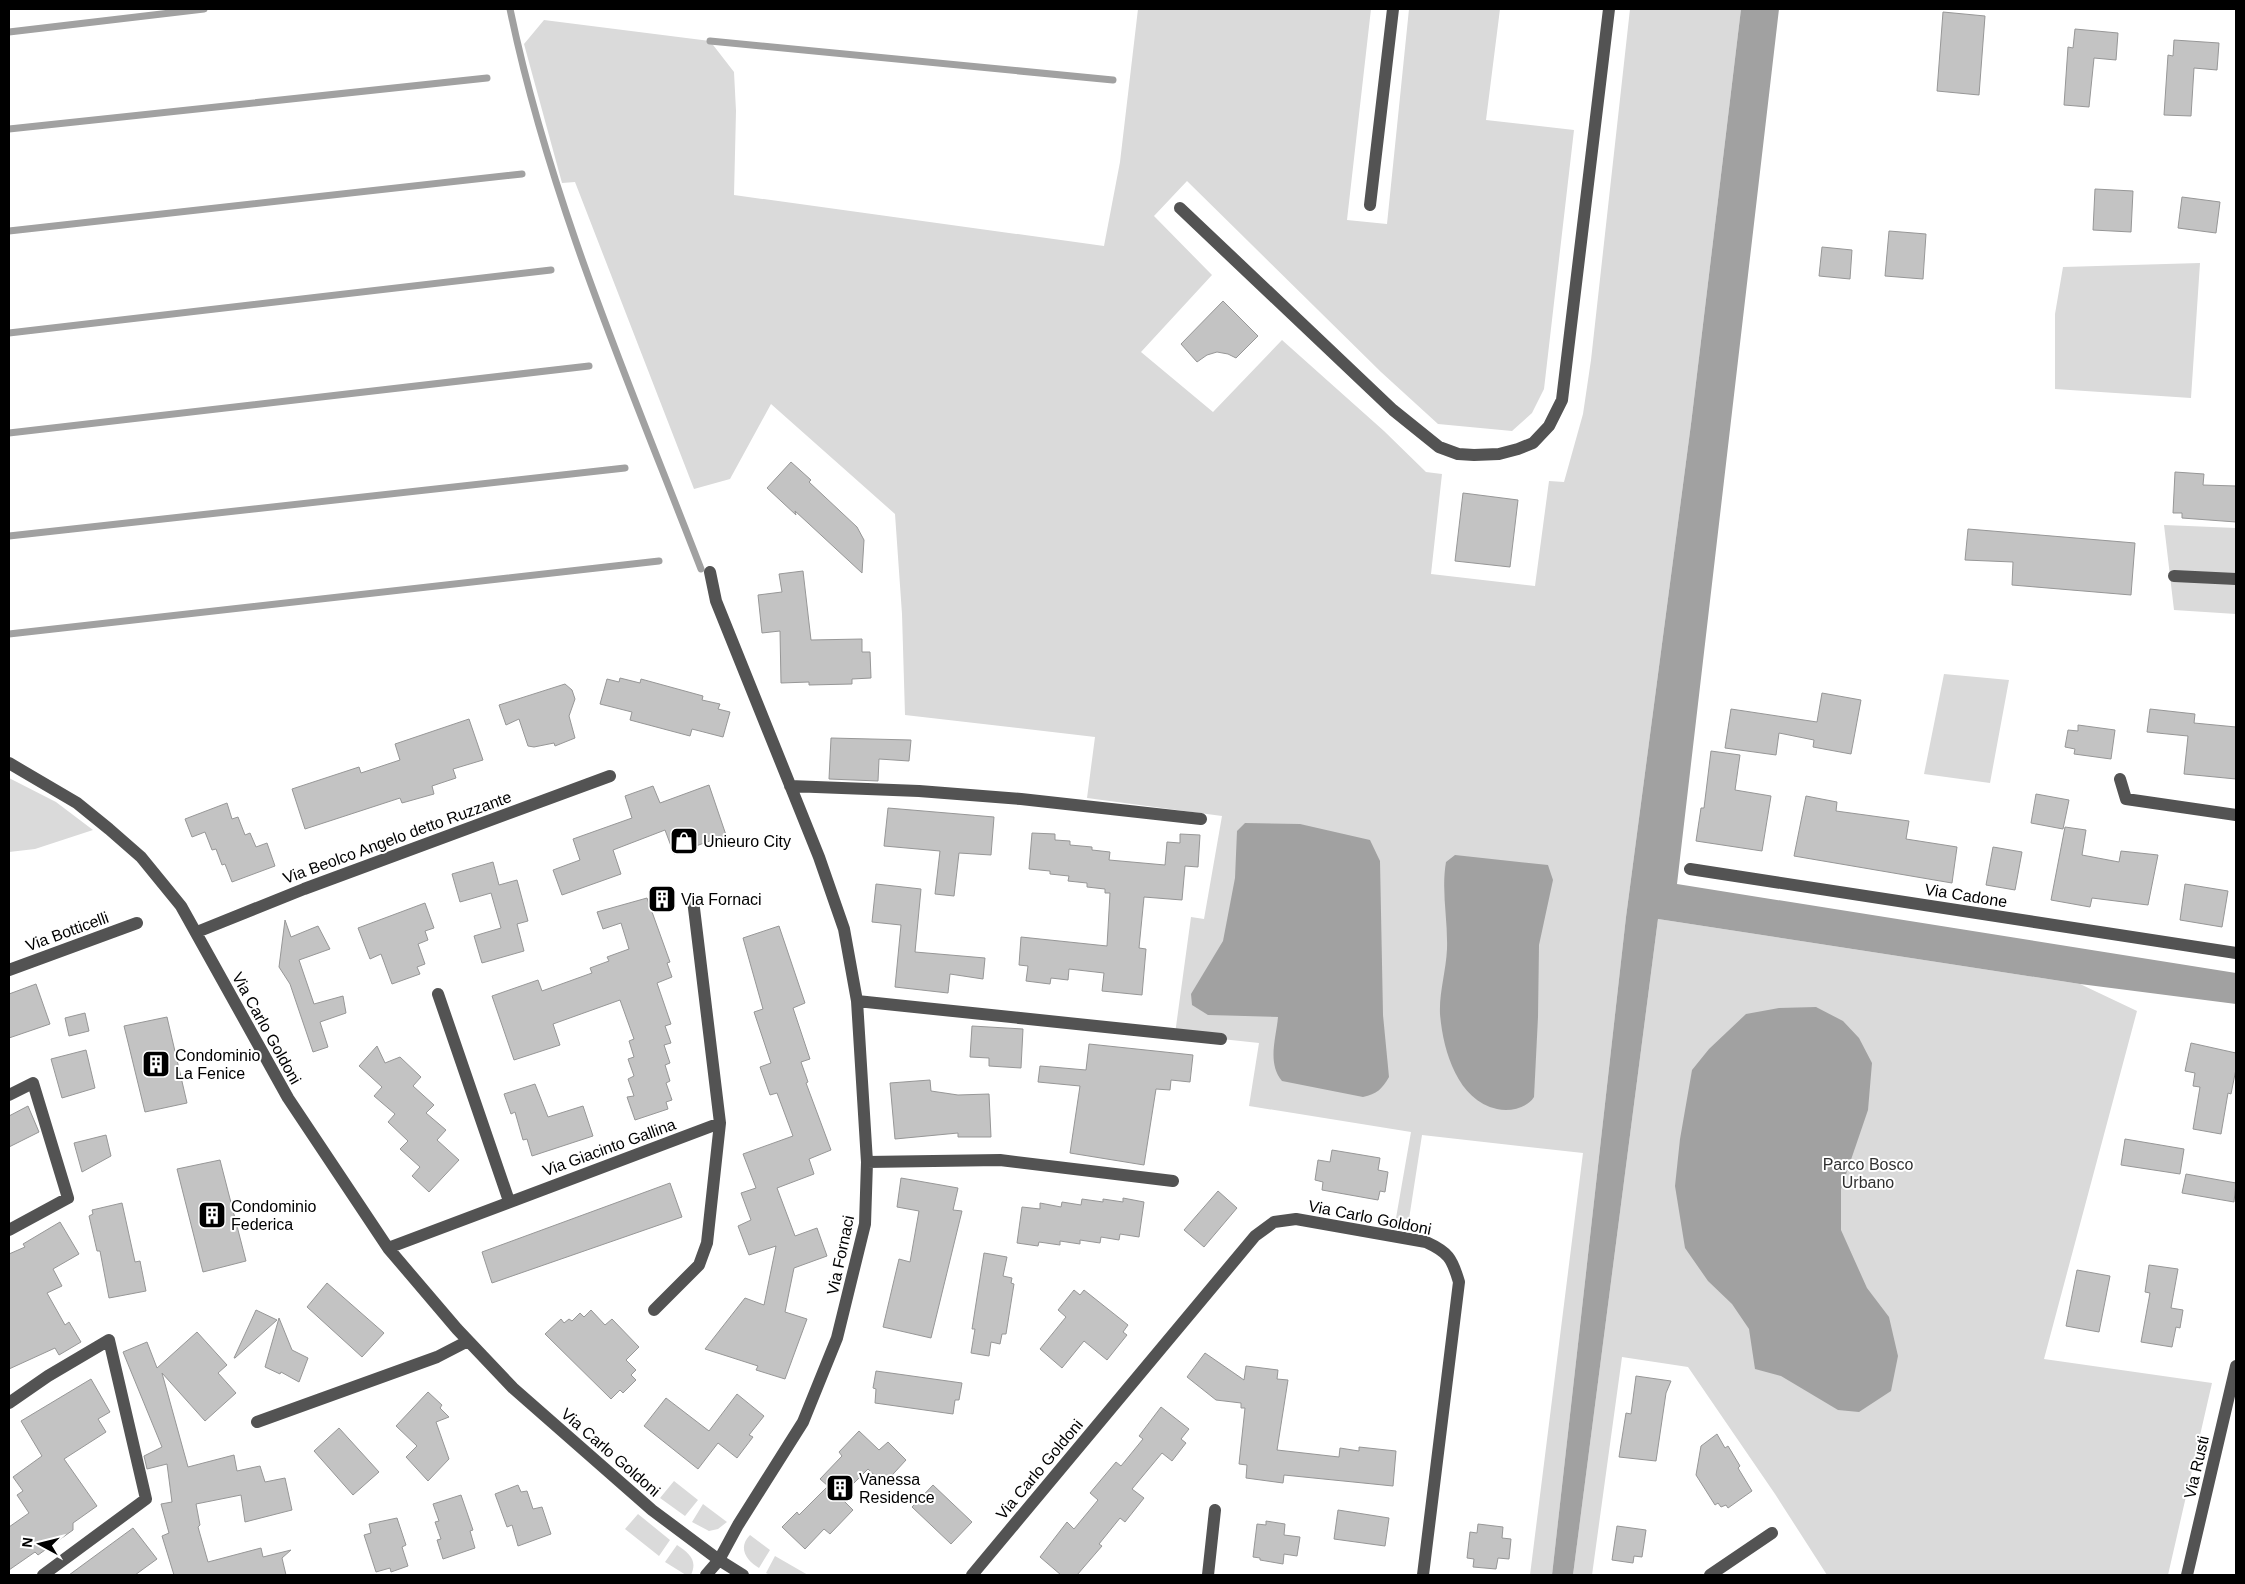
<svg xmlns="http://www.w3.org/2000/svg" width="2245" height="1584" viewBox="0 0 2245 1584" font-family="Arial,sans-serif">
<rect width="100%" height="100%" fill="#fff"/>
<path fill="#dadada" d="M1138,9H1371L1347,220L1387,224L1409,9H1500L1486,120L1574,130L1544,389L1532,413L1512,431L1438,424L1381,372L1187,181L1154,216L1212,275L1141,352L1213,412L1282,340L1384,431L1426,472L1442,474L1431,574L1535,586L1549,481L1564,482L1583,414L1591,360L1630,9H1741L1691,424L1626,917L1552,1575H1530L1583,1153L1422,1135L1409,1219L1396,1218L1411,1132L1249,1106L1259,1043L1175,1034L1191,917L1204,919L1222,816L1087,798L1095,737L905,715L902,614L895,514L771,404L730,479L694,489L575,182L562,183L524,44L544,20L710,41L734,72L736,111L734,195L1104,246L1120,162Z
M2200,263L2191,398L2055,389V314L2063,267Z
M2164,525L2236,528V614L2174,610Z
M1944,674L2009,680L1990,783L1924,774Z
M9,778L56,802L93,830L35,849L9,852Z
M1658,919L2080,984L2137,1011L2044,1359L2212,1383L2168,1575H1827L1775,1494L1688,1367L1622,1357L1592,1575H1573Z
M674,1481L698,1500L685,1516L660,1498Z
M703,1504L727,1522L718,1529L709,1531L692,1522Z
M638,1514L670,1540L659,1556L625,1529Z
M750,1535L770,1550L759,1568C747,1561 737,1548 750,1535Z
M677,1545C689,1553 698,1560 691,1575H686L665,1562Z
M775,1556L808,1575H770L766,1573Z"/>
<path fill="#a1a1a1" d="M1741,9H1779L1677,884L2236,973V1004L2080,984L1658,919L1573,1575H1552L1626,917L1691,424Z
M1245,823L1300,824L1370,840L1380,861L1383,1015L1389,1077C1382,1089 1377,1094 1363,1097L1282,1081C1267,1063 1276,1039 1278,1017L1208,1015L1192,1005L1191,994L1223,941L1235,878L1237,831Z
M1455,855L1548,865L1553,880L1539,945L1538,1017L1534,1097C1527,1108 1510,1112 1497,1109C1457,1100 1443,1050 1440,1014C1439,993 1446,971 1447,949C1448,920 1441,891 1446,862Z
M1816,1007L1843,1021L1859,1038L1872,1063L1868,1110L1841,1189V1230L1867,1288L1889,1317L1898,1356L1891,1391L1859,1412L1838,1410L1781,1376L1755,1369L1749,1329L1732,1304L1708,1281L1685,1248L1675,1186L1680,1139L1692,1070L1709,1049L1746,1014L1779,1008Z"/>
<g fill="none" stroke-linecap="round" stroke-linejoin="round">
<path stroke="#a1a1a1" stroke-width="7" d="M510,9C550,202 630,385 701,569
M9,32L204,9
M710,41L1113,80
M9,129L487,78
M9,231L522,174
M9,333L551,270
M9,433L589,366
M9,536L625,468
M9,634L659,561"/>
</g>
<path fill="#c3c3c3" stroke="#979797" d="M1943,12L1985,16L1979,95L1937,91Z
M2075,29L2118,33L2116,60L2094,58L2089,107L2064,105L2068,47L2073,48Z
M2174,40L2219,43L2217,70L2194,68L2191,116L2164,115L2168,55L2173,56Z
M2095,189L2133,191L2131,232L2093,230Z
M2182,197L2220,202L2216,233L2178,228Z
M1889,231L1926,234L1923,279L1885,276Z
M1822,247L1852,250L1850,279L1819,276Z
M1223,301L1258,336L1236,358L1228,354L1217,352L1207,355L1197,362L1181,344Z
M791,462L811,480L809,482L857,527L864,540L862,573L795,511L796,515L767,488Z
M2175,472L2204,474L2203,485L2236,486V522L2182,518V513H2173Z
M1463,493L1518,500L1510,567L1455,561Z
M1968,529L2135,543L2131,595L2012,585L2013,562L1965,560Z
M803,571L811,640L862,639V652H870L871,678L852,679V684L809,685V682L781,683L780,631L762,633L758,595L782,592L779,574Z
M620,678L640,683L641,679L703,696L702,700L720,704L718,709L730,712L723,737L692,729L690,736L630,720L632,712L600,704L607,679L619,682Z
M565,684L572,690L575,699L569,716L575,738L555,746L554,743L534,747L528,746L519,719L506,725L499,705Z
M1822,693L1861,700L1851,754L1813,747L1814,740L1779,733L1776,755L1725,748L1731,709L1817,722Z
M2150,709L2195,714L2194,723L2236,727V779L2184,774L2188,736L2147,732Z
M469,719L483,760L453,769L456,778L432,786L434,794L402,803L400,798L305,829L292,789L359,767L361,773L400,760L395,744Z
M2078,725L2115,730L2111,759L2074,754L2075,749L2065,747L2068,730L2078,731Z
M831,738L911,740L909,761L879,759L878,781L829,779Z
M1711,751L1740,755L1735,790L1771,796L1762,851L1696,841L1701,808H1704Z
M709,785L726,835L674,854L665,830L613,850L621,874L562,895L553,870L580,860L573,839L632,818L625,796L653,786L660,803Z
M2036,794L2069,800L2063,829L2031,823Z
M1806,796L1837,802L1836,811L1909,821L1906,839L1957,847L1952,883L1794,856Z
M227,803L232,819L238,817L245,835L250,833L256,847L267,843L275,866L232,882L225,864L222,865L216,849L212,850L205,832L192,837L185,819Z
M888,808L994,817L991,855L959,853L954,896L935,894L940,851L884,846Z
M2065,827L2086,830L2082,855L2119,862L2121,851L2158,855L2148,905L2092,898L2090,907L2051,900Z
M1032,833L1055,834V840L1070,841V845L1092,847V850L1110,852L1109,860L1165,865L1167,842L1180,843V834L1200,835L1198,867L1185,866L1182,900L1144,897L1139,948L1146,949L1142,995L1102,991L1104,973L1069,969L1068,980L1051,978L1050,984L1026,981L1028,966L1019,965L1021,937L1107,946L1110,893H1105V889L1087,887V883L1068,881L1069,876L1050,874V871L1029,869Z
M1993,847L2022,852L2015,890L1986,885Z
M493,862L499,885L517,880L528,921L517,924L524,951L482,963L474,936L501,928L491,893L460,902L452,874Z
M876,884L921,889L915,952L985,958L983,979L950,974L948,993L895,987L901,925L872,922Z
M2185,884L2228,891L2222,927L2180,920Z
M647,898L670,962L667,963L672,977L657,983L671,1024L665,1026L671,1043L664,1045L670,1063L665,1065L670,1081L666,1083L672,1100L666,1102L668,1109L635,1120L627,1097L634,1096L628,1079L634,1076L628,1059L634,1057L629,1041L634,1039L620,1000L553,1024L560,1045L514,1060L492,996L538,980L542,991L592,973L590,968L609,961L607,957L629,949L621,923L603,929L597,912Z
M425,903L434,928L425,931L428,940L418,944L425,964L417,967L420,974L392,984L381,954L370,959L358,928Z
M285,920L291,937L318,926L330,949L299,960L314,1004L343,996L346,1013L320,1022L328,1047L313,1052L290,984L279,967Z
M779,926L805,1003L793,1008L810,1059L801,1062L808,1082L806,1083L831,1150L809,1159L814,1174L777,1188L795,1236L817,1228L827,1256L794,1268L785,1312L807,1319L785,1379L756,1370L758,1366L705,1349L745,1298L764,1305L776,1246L749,1255L738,1226L751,1220L741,1193L756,1188L743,1154L793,1136L777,1093L770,1095L760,1067L771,1063L754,1012L763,1009L743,938Z
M36,984L50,1024L9,1038V994Z
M85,1013L89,1031L69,1036L65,1018Z
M167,1017L187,1103L145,1112L124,1026Z
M972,1026L1023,1029L1021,1068L989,1066V1058L970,1057Z
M2191,1043L2236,1053V1069L2231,1094L2228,1093L2221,1134L2193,1129L2200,1087L2193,1086L2195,1073L2185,1071Z
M1089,1044L1193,1055L1190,1082L1171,1080L1170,1090L1156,1089L1144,1165L1070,1153L1080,1086L1038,1082L1040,1066L1086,1070Z
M377,1046L385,1063L400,1057L421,1077L413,1086L434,1105L426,1113L446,1130L437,1140L459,1160L429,1192L412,1176L420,1167L400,1149L408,1141L388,1122L395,1114L374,1096L382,1087L359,1066Z
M86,1050L95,1088L62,1098L51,1059Z
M930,1080L931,1091L958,1095L989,1094L991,1137H958V1133L895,1139L890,1083Z
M535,1084L548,1117L583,1106L593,1136L532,1156L527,1139L523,1140L515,1112L511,1114L504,1094Z
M28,1106L39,1132L9,1147V1116Z
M106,1135L111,1156L82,1172L74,1143Z
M2125,1139L2184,1149L2180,1174L2121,1165Z
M1332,1150L1380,1158L1378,1170L1388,1172L1385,1192L1380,1191L1378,1200L1322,1190L1323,1182L1315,1180L1318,1160L1330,1162Z
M220,1160L246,1261L203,1272L177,1169Z
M2186,1174L2236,1183L2234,1202L2182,1193Z
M901,1178L958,1188L953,1210L962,1211L931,1338L883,1327L899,1259L910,1262L919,1211L897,1207Z
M670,1183L682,1217L492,1283L482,1252Z
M1218,1191L1237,1208L1204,1247L1184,1230Z
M1123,1198L1144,1202L1139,1237L1120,1234L1119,1240L1101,1237L1100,1243L1080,1240V1244L1060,1241V1245L1039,1242L1038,1246L1017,1243L1022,1207L1040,1209V1203L1061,1207L1062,1202L1081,1205L1082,1199L1103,1202V1199L1123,1202Z
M122,1203L135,1262L140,1261L146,1291L109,1298L100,1251H97L89,1216L93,1214L92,1210Z
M60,1222L79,1254L53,1269L62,1286L47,1293L65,1325L69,1322L81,1342L59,1355L55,1348L9,1369V1254L25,1247L23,1244Z
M984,1253L1007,1257L1003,1276L1012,1278L1011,1283L1014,1284L1006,1334H1002L1000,1344L991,1342L989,1356L971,1353L975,1329H972Z
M2149,1265L2178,1269L2171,1308L2183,1310L2180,1328L2176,1327L2172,1347L2141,1342L2150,1293L2145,1292Z
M2077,1270L2110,1276L2099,1332L2066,1326Z
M327,1283L384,1333L362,1357L307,1307Z
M1074,1290L1080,1295L1084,1290L1128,1325L1123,1332L1127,1335L1107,1360L1084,1341L1062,1368L1040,1349L1066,1317L1058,1310Z
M256,1310L277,1320L235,1358H234Z
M591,1310L605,1325L612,1319L639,1347L626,1360L636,1370L631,1375L636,1380L623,1393L620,1390L611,1399L545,1334L561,1319L564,1323L569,1319L572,1321L580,1313L584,1317Z
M279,1318L292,1350L308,1358L299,1382L281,1372L280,1374L265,1367Z
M197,1332L227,1365L218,1373L236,1393L205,1421L162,1373L188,1467L234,1455L237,1471L260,1466L265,1482L285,1478L292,1510L245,1522L241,1495L196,1504L200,1525L198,1527L208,1562L261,1548L263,1557L291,1550L282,1558L286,1575H174L162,1536L169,1533L161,1504L172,1502L167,1464L147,1469L144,1456L162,1447L123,1352L147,1342L157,1368Z
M1205,1353L1244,1380L1246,1366L1278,1370L1277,1379L1288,1380L1277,1450L1339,1457L1340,1448L1359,1451V1447L1396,1451L1393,1486L1284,1475L1283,1483L1246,1478L1247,1465L1239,1464L1245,1408H1241V1403L1216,1400L1187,1377Z
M876,1371L962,1383L959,1400H955L953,1414L875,1403L876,1389L873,1388Z
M1636,1376L1671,1381L1666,1393L1656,1461L1619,1457L1626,1413L1631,1414Z
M91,1379L110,1412L98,1419L106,1432L64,1459L97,1506L73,1523V1530L38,1555L35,1552L9,1570V1527L29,1513L17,1495L23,1491L13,1477L42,1456L21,1421Z
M428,1392L442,1405L440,1408L449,1417L436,1422L449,1459L428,1481L406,1457L417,1446L396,1426Z
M737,1394L764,1416L749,1435L753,1437L737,1458L718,1443L698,1469L644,1426L666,1398L709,1431Z
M1161,1407L1189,1429L1181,1439L1186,1443L1172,1461L1162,1453L1132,1489L1144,1498L1125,1522L1120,1518L1099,1544L1102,1546L1077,1575H1061L1040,1557L1067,1522L1074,1529L1098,1500L1090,1493L1116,1462L1121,1466L1143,1439L1139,1436Z
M339,1428L379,1472L353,1495L314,1451Z
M859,1431L879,1450L888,1442L906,1460L884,1484L868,1469L840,1497L853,1510L830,1534L824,1529L805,1549L782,1527L797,1512L799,1515L828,1486L820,1479L842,1456L839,1452Z
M1717,1434L1725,1448L1728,1446L1740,1466L1738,1468L1752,1491L1728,1508L1726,1505L1721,1507L1718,1503L1715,1505L1696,1475L1701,1446Z
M518,1485L521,1492L527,1491L533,1509L542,1507L551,1534L518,1546L512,1525L507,1527L495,1494Z
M933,1485L972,1522L951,1544L912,1507Z
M461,1495L473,1530L470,1531L475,1548L443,1559L437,1540L441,1539L435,1522L439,1521L433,1504Z
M1338,1510L1389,1518L1385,1546L1334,1539Z
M397,1518L406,1545L402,1547L408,1566L391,1572L390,1568L376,1572L364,1535L371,1533L369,1524Z
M1266,1521L1285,1524L1284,1535L1300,1537L1297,1556L1284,1554L1283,1564L1260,1560V1558L1253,1557L1257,1524L1266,1525Z
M1478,1524L1503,1527L1502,1538L1511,1539L1509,1559L1498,1558L1496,1569L1473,1567L1474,1559L1467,1558L1470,1532L1477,1533Z
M1617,1526L1646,1530L1642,1557L1634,1556L1633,1563L1612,1560Z
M133,1528L157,1559L135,1575H69Z"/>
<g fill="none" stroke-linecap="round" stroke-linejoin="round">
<path stroke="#535353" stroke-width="12" d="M1370,205L1393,9
M1180,208L1393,410L1439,447L1458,454L1474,455L1499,454L1518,449L1533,443L1549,426L1562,400L1609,9
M2174,576L2236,579
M9,763L77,803L109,829L141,857L181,906L288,1098L388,1248L457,1329L513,1388L652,1510L719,1560L743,1575
M2120,779L2126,799L2236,815
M790,786L919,791L1021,799L1201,819
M1690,869L2236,953
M197,932L304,889L610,776
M9,970L137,923
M438,994L509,1201
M857,1001L1221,1039
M9,1095L33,1083L68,1198L9,1230
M867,1162L1000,1160L1173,1181
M388,1248L720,1123
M654,1310L699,1265L707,1243L720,1123L693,900
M9,1403L48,1376L109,1340L146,1499L43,1575
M257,1422L437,1357L468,1341
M706,1575L719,1560L738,1525L803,1422L837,1338L865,1224L867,1162L857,1001L844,929L819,857L716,601L710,572
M972,1575L1255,1236L1274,1222L1296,1219L1426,1242C1448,1252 1452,1258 1459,1282L1423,1575
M1208,1575L1215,1510
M1710,1575L1772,1533
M2187,1575L2236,1366"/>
</g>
<defs>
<symbol id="shop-square" viewBox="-11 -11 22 22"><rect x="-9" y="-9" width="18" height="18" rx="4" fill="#000" stroke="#fff"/><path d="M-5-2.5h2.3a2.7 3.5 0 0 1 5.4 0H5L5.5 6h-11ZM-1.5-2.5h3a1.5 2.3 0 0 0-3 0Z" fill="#fff"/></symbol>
<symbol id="building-square" viewBox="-11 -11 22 22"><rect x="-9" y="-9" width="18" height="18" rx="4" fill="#000" stroke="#fff"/><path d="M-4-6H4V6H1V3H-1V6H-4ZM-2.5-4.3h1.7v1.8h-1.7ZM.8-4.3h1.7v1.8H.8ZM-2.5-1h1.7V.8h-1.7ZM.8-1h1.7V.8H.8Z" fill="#fff"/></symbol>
</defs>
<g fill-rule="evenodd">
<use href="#shop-square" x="668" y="825" width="32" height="32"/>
<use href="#building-square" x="646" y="883" width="32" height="32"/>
<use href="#building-square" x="140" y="1048" width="32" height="32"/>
<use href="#building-square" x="196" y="1199" width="32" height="32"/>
<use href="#building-square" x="824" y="1472" width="32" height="32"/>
</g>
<g text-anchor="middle" stroke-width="4" stroke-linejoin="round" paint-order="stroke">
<g font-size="16" fill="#000" stroke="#fff">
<text transform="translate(397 837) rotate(-20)" y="6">Via Beolco Angelo detto Ruzzante</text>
<text transform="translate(1966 895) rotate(9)" y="6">Via Cadone</text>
<text transform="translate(67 931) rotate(-20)" y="6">Via Botticelli</text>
<text transform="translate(267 1028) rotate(61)" y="6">Via Carlo Goldoni</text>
<text transform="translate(609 1147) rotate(-20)" y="6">Via Giacinto Gallina</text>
<text transform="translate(1370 1217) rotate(11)" y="6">Via Carlo Goldoni</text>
<text transform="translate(840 1255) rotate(-78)" y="6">Via Fornaci</text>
<text transform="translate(611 1452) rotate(41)" y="6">Via Carlo Goldoni</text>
<text transform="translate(2196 1467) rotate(-77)" y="6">Via Rusti</text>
<text transform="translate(1039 1469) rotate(-50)" y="6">Via Carlo Goldoni</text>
</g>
<g font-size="16" fill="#000" stroke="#fff" text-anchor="start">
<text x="703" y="847">Unieuro City</text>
<text x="681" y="905">Via Fornaci</text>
<text x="175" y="1061">Condominio<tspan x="175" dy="18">La Fenice</tspan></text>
<text x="231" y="1212">Condominio<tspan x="231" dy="18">Federica</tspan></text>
<text x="859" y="1485">Vanessa<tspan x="859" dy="18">Residence</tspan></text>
</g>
<g font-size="16" fill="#313131" stroke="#fff">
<text x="1868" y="1170">Parco Bosco<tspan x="1868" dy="18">Urbano</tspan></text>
</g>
</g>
<rect width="2245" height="1584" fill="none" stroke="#000000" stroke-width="20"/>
<g transform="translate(40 1544) rotate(277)" stroke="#ffffff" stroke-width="4" paint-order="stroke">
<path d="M0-4L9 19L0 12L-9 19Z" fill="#000000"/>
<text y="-8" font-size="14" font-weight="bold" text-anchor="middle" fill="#000000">N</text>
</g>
</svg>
